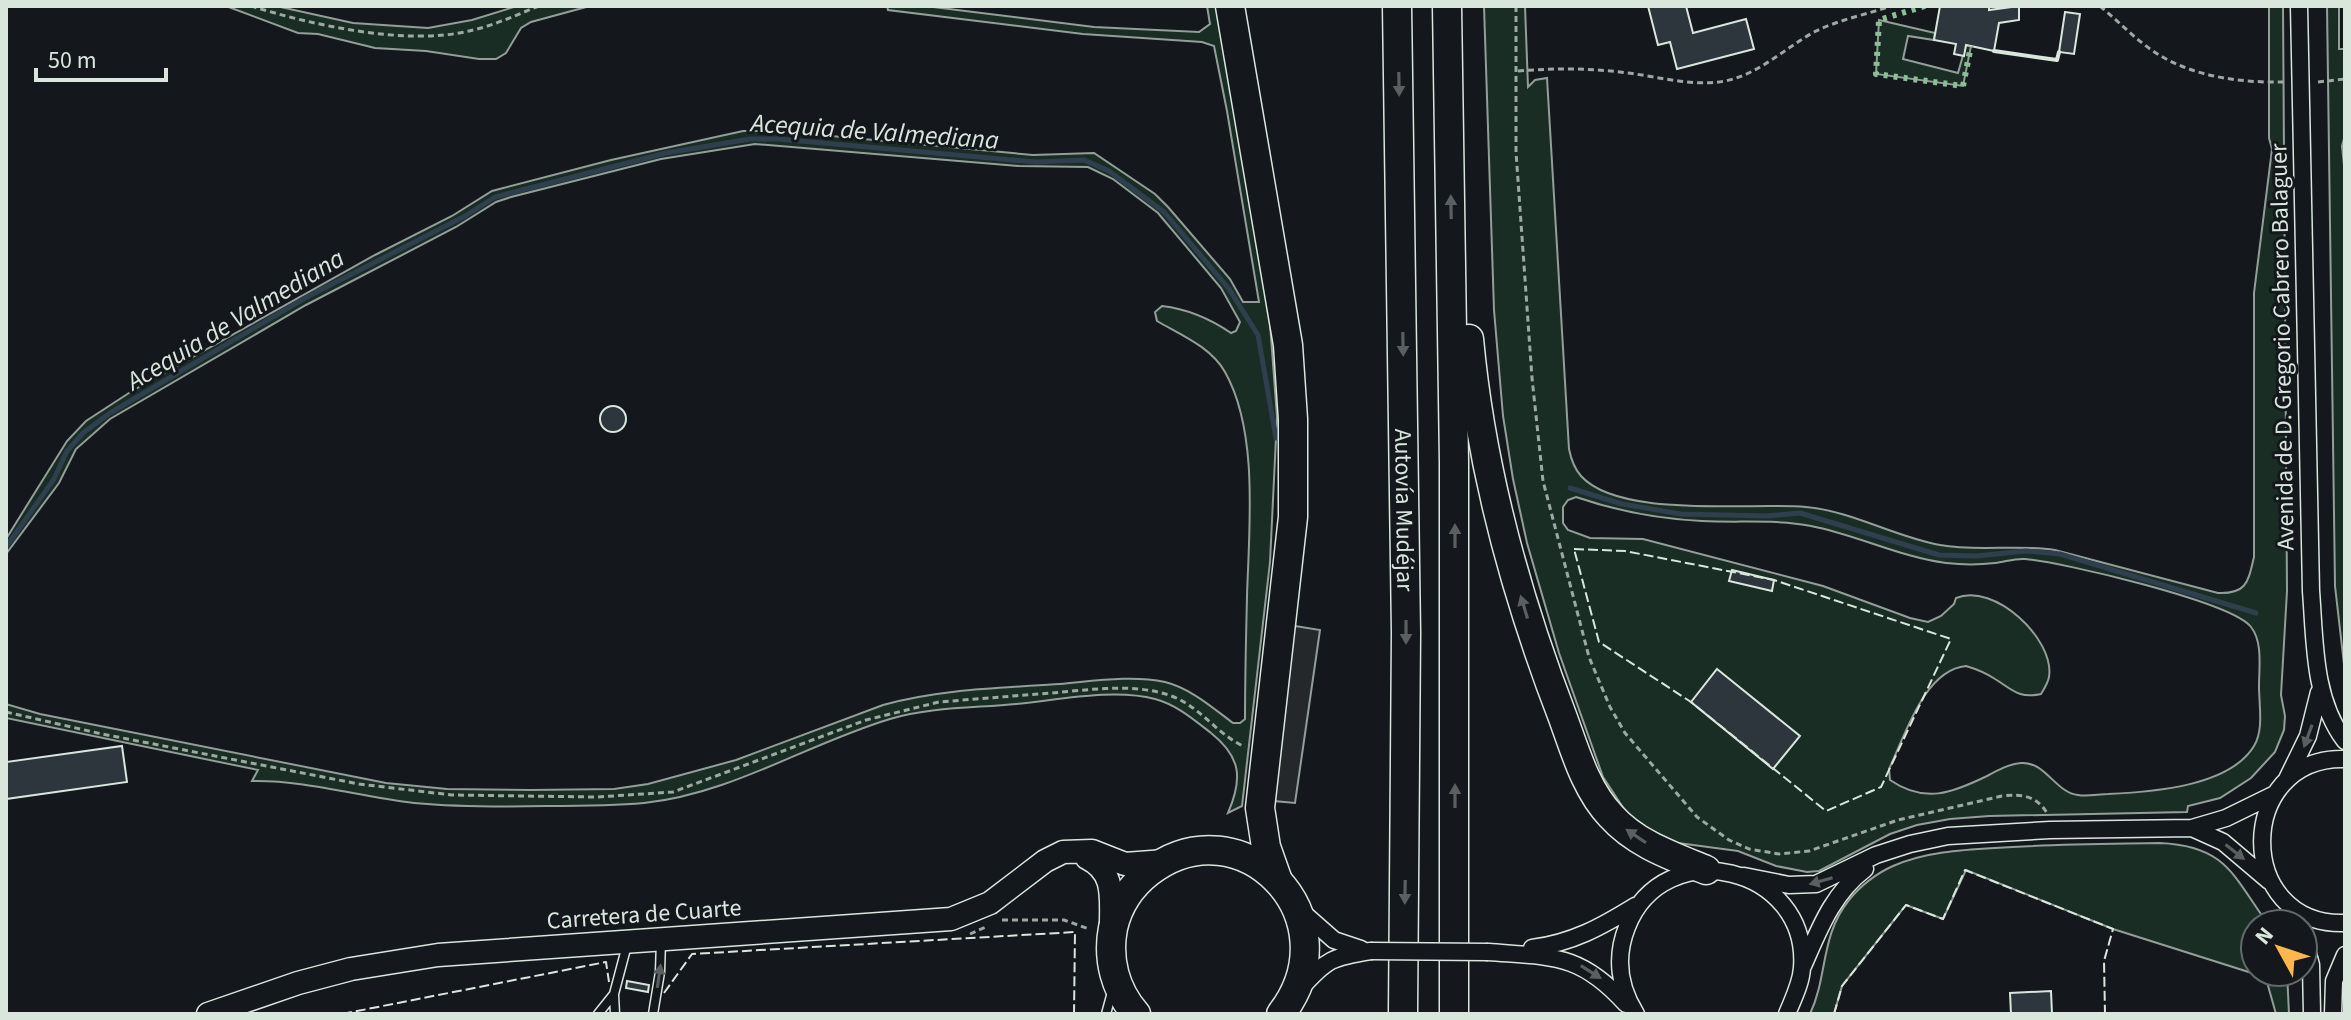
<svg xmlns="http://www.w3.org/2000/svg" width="2351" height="1020" viewBox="0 0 2351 1020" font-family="'Source Sans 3',sans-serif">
<rect width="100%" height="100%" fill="#14181c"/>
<path fill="#1a2d24" stroke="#939e99" stroke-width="2" fill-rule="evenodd" d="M226,6H276L353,23L428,28L472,20L517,6H590L531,22L521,28L506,53L496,59H479L426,51L375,48L318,34L298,33Z
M887,6H925L1094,27L1199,32L1210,24L1207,6H1217L1269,310L1277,417L1270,562L1242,806L1228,813C1243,778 1241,757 1211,733C1193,719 1177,705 1155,699C1114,688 1058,700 1016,704C975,708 930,707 890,719C807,744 731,794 644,803C612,806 579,806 547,806C503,807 458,807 414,803C360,797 307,780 252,781L258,770L6,718V704L40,714L386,783L447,789L531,790L614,789L648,784L736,760L883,705C941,689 1001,688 1060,684C1094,681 1132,675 1165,682C1190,688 1213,708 1233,723H1240L1245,719C1245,678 1246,637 1247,596C1249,529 1259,432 1225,372C1211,347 1181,335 1157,321L1155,312L1162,306C1188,309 1209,318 1231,333L1236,331L1240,322L1221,288L1158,213L1113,179L1088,167L1019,166L755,144L661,159L511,197L496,202L456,227L306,305L110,419L76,449L59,483L6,554V539L67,441L86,421L132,391L375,255L452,216L492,191L611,160L743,131H778L1033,155L1094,153L1155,194L1168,207L1230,279L1243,302H1259L1227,111L1214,46L1202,42L1083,34L888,10Z
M1484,6H1525L1528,87L1535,80L1547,78L1569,449C1571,459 1574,468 1581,476C1620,519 1751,502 1806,507C1852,511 1895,537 1940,545C1978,552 2017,544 2055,550L2218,593C2247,594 2248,582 2254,557V293L2272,149L2269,138V6H2283L2287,591L2281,695L2285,716L2284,730L2275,752L2251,778L2220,798L2188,806L2187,812L1989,816L1950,819L1917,825L1890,834L1819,871L1807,872L1776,866L1738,851L1678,843L1640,825L1626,812L1603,777L1559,653L1527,543L1513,479L1503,416L1494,310ZM1576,497C1617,511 1659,519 1702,521C1738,523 1776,519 1811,526C1857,535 1900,557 1946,563C1963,565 1979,565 1995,563C2005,562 2015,558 2025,559C2062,562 2232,602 2251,627C2263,642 2259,668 2259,686C2259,705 2264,730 2254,746C2229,787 2151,792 2108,794C2099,794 2087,797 2078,795C2056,793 2045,761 2021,763C2009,764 1998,770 1987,776C1952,793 1925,804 1890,780L1889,769C1905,736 1924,670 1966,666C1976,669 1986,673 1995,679C2013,690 2019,699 2041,694C2044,689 2048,683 2049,677C2055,639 1994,582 1956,598L1954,604L1941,616L1928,622L1910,618L1823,586L1643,539L1590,538L1568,530L1563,523V507L1568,500Z
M2327,6H2339V49H2345V135L2342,146L2345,175V673L2335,586Z
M1879,20L1935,33L1934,40L1908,36L1903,59L1958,73L1966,45L1971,46L1963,86L1876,74Z
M2160,843C2227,846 2233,876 2268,924H2255V972H2287L2289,1014H2276L2267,982L2258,975L2113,929L1966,870L1943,919L1906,905L1842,986L1834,1014H1810C1828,976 1820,936 1849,900C1860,886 1877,873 1893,866C1925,852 1960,850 1995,848C2050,844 2105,844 2160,843Z"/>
<path fill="#24282b" stroke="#939e99" stroke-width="2" d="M1289,625L1320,630L1295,803L1274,801Z"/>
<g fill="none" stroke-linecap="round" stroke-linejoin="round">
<path stroke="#2f3f4d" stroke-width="5" d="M1570,488L1622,504L1681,514L1767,516L1800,513L1939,555L1976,556L2026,551L2060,554L2256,613
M6,547L54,479L67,451L83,433L110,413L305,298L465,216L495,197L666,153L750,139H778L1035,162L1084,160L1109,171L1164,212L1229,289L1258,335L1276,438"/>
</g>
<path fill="#2c363c" stroke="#d8e6dc" stroke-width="2" d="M1648,6H1686L1693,33L1746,19L1754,49L1677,69L1670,42L1658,45Z
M1940,6H1989V10L2019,6V20L1999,23L1994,51L1966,45L1964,56L1954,54L1956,44L1934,40Z
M2065,12L2080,14L2074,54L2059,52Z
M600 419a13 13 0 1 1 26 0a13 13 0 1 1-26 0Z
M1732,570L1774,580L1772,591L1729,581Z
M1717,669L1800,736L1773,769L1691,702Z
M122,746L127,782L6,799V762Z
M627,981L649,985L648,992L626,988Z
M2051,991L2052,1014H2011L2010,993Z"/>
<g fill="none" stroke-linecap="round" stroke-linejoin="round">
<defs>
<path id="lane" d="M614,995L615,1014
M598,1014L614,994L627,945
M653,1014L660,972L661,940
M1106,1014L1112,992"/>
<path id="street" d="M2299,6L2311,591C2315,641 2313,699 2345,741
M2345,759C2235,756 2234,927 2345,923
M2287,779L2308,736L2319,692
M2192,828L2223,842L2269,881
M1744,876L1789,885L1816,884L1876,855L1910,844L1948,836L2050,830L2192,828L2226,818L2275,794
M1301,911L1334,940L1361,949
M2303,935L2311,965L2312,1014
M1532,948C1572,943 1601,927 1635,906
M1488,952C1553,957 1580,953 1626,1004
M1803,966C1819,930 1832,894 1865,869
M1301,988C1327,959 1332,957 1371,951
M1636,1014C1619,987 1615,957 1627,927C1664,832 1810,866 1802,968C1801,984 1793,999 1787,1014
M2333,1014L2334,981L2345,955"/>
<path id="secondary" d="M1087,858C1115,872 1111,896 1111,924
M208,1014L298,983L351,969L438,955L951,919L990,903L1045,861L1063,852L1092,851L1125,864L1165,861"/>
<g id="highway">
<path d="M1230,6L1288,345L1293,419V517L1260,808L1266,847L1278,881"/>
<path id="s1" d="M1397,6L1406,633L1403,1014"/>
<path d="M1447,6L1454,462V1014"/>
<path d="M1469,339C1481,470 1516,596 1563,718C1575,751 1586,790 1611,816C1636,844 1672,856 1706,870"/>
<path d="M1136,1014C1115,990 1107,959 1113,928C1118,906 1131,886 1149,872C1241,801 1355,918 1281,1014"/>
</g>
</defs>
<use href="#lane" stroke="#d8e6dc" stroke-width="11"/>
<use href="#street" stroke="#d8e6dc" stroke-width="19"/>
<use href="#secondary" stroke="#d8e6dc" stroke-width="25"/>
<use href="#highway" stroke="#d8e6dc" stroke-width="31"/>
<path stroke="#9da8a2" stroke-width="3" stroke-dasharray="6 4" stroke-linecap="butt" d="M251,6C312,25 406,46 469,31C493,26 516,15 539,6
M1516,6V152L1532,378L1543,481L1589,657L1610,707L1625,733L1697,817L1729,840L1749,849L1779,854L1809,851L1898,820L2002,796C2021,794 2036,795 2047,813
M2100,6C2118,21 2134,38 2153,51C2191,77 2241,83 2286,82
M1518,71C1555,68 1591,68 1628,73C1660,77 1693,87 1725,81C1760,74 1786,47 1816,31C1839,20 1867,14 1892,6
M2318,82L2345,79
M6,712L102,734L359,784L452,795L597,797L673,792L866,720L939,702C976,699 1013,696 1051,693C1090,690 1136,682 1174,697C1201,708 1218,735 1245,747
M1002,920H1064L1089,929
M970,934L988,926"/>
<use href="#lane" stroke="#14181c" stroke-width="8"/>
<use href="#street" stroke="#14181c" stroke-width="16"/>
<use href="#secondary" stroke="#14181c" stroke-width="22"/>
<use href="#highway" stroke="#14181c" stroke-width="28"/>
<defs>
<path id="street-bridge" d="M1371,951L1488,952"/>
</defs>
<use href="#street-bridge" stroke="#d8e6dc" stroke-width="19" stroke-linecap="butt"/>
<use href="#street-bridge" stroke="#14181c" stroke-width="16"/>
<path stroke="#8ac095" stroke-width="6" stroke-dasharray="4 6" stroke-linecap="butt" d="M1925,6L1879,20L1876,74L1963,86L1971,46"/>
<path stroke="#d8e6dc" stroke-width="2" stroke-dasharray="10 4" stroke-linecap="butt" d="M1574,549L1625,551L1774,580L1951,639L1881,787L1826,811L1691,702L1599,642Z
M664,993L692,954L1075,932L1074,1014
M342,1014L606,962L609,982
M1834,1014L1842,986L1906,905L1943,919L1965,870L2113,929L2104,961L2105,1014"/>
<path stroke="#d8e6dc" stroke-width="4" d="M1994,51L2057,60L2059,52"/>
</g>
<defs><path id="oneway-solid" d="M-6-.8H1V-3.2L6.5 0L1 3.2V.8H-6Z" transform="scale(2)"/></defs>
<g fill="#59605f">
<use href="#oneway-solid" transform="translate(1399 84) rotate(89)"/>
<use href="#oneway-solid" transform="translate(1451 207) rotate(-91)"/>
<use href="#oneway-solid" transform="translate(1403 344) rotate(89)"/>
<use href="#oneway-solid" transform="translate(1455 536) rotate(-90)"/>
<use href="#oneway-solid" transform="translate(1524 607) rotate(-107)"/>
<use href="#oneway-solid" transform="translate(1406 632) rotate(90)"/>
<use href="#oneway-solid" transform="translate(2308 736) rotate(110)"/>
<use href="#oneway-solid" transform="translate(1455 796) rotate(-90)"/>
<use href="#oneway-solid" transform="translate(1636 836) rotate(-146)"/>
<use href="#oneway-solid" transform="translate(2235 852) rotate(38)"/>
<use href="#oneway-solid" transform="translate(1821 881) rotate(164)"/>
<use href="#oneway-solid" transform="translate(1405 892) rotate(91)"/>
<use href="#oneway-solid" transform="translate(1591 972) rotate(32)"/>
<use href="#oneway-solid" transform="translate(659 976) rotate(-82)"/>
</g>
<g text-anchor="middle" stroke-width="6" stroke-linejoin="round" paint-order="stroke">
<g font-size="24" fill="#d8e6dc" stroke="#14181c">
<text transform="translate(2282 347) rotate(-91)" y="8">Avenida de D. Gregorio Cabrero Balaguer</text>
<text dy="8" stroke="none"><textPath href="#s1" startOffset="504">Autovía Mudéjar</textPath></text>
<text transform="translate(644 914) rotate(-4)" y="8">Carretera de Cuarte</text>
</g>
<g font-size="26" font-style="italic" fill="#d8e6dc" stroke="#14181c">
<text transform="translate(875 131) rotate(4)" y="9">Acequia de Valmediana</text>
<text transform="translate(235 319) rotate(-31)" y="9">Acequia de Valmediana</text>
</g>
</g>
<rect width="2351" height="1020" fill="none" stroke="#d8e6dc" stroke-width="16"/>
<g transform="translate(2279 948) rotate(310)"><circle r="38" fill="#14181c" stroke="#626a69" stroke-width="2"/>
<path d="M0-6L14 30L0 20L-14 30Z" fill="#ffb74d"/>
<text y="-12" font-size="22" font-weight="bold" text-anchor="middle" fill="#d8e6dc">N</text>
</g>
<path d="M36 68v12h130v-12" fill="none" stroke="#d8e6dc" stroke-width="4"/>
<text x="48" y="68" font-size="24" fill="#d8e6dc" stroke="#14181c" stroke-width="6" paint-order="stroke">50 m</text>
</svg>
